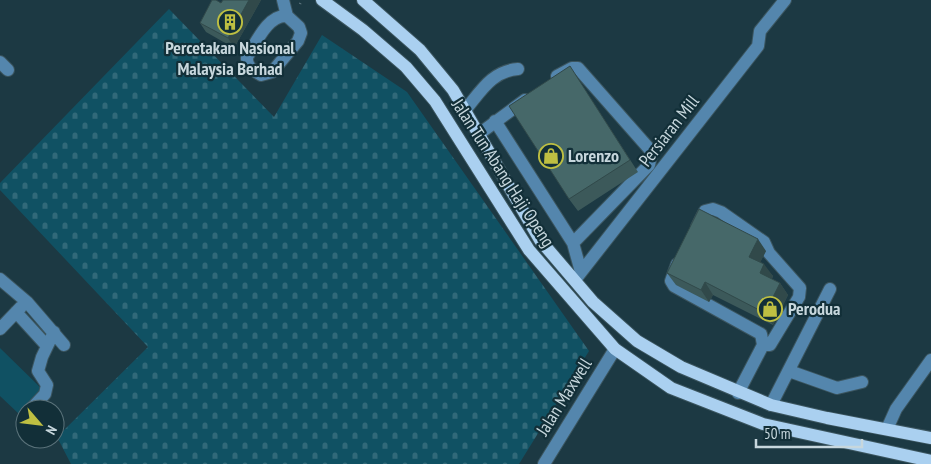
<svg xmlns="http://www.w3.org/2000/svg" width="931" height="464" viewBox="0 0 931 464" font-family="'PT Sans Narrow',sans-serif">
<defs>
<pattern id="cemetery-stones" width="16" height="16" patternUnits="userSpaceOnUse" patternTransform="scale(1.25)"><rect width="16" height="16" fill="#105163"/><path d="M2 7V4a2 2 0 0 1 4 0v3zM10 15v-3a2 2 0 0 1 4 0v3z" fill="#316979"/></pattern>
</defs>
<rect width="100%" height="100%" fill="#1c3943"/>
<path fill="url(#cemetery-stones)" d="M169,9L274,117L322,35L407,92L589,351L519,464H71L57,437L148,347L0,190V183Z"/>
<path fill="#105163" d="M0,348L43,390L19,414L0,396Z"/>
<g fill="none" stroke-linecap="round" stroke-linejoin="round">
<defs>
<path id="minor" d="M283,0L287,16L299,27L301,33L298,41L272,72L261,75C253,70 246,67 247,57C256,43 268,14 287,16
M0,62L8,70
M557,76L572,68H578L652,152L649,165L573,243L581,272
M466,109C481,91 492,71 518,69
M495,121L573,243
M479,134L525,100
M697,227L705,211L713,209L721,212L764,242L769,253L800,288L799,297L770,345H763
M677,264L671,281L674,286L761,334L763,345L738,393
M578,276L758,46L760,31L785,0
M0,279L27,302L64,345
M16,312L47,346
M0,329L21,307
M789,371L837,388L862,382
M771,405L830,289
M31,409L45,394L47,385L38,371L42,357L54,332
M887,429L896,409L931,360
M544,464L615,349"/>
<path id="major" d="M322,0L363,30L406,67L435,101L529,250L615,349L671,388L763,424L931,461
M363,0L420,50L453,90L540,240L593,302L637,341L681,367L771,405L827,418L931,438"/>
</defs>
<use href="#minor" stroke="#3b555f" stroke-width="14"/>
<use href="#major" stroke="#3b555f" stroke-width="14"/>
<path stroke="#627982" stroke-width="2.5" stroke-dasharray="1 4" stroke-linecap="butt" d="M300,4L302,0"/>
<use href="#minor" stroke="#5486ad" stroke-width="12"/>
<use href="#major" stroke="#aad0f0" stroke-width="12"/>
</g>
<path fill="#3c595a" d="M223,0H261L234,48L206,32L200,23L221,3Z
M578,79L638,172L578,211L569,199Z
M766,251L760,262L773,276L772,279L780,283L788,295L773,325L713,295L709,302L676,285L667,273Z"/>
<path fill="#31494a" d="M249,0H261L234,48L228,38Z
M758,239L766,251L757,269L749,257Z
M764,264L773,276L768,285L760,273Z
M705,282L713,295L709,302L701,290Z
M780,283L788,295L773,325L765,313Z"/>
<path fill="#466869" stroke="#31494a" d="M212,0H216L221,3L223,0H249L228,38L200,23Z
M570,66L630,160L569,199L509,106Z
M699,209L758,239L749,257L764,264L760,273L780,283L765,313L705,282L701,290L667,273Z"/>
<defs>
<symbol id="building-ring" viewBox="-11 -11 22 22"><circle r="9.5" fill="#122f38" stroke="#bebf42" stroke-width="1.5"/><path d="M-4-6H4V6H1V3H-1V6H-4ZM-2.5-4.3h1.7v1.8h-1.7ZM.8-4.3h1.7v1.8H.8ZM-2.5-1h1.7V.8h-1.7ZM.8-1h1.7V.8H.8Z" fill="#bebf42"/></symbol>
<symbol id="shop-ring" viewBox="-11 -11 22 22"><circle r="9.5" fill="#122f38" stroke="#bebf42" stroke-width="1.5"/><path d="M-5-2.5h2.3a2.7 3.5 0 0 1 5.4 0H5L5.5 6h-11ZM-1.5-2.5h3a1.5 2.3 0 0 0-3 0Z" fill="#bebf42"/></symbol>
</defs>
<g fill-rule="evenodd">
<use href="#building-ring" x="216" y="8" width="28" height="28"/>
<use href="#shop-ring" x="537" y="142" width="28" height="28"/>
<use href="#shop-ring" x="756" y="295" width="28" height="28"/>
</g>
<g text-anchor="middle" stroke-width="4.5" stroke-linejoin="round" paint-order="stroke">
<g font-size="18" font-weight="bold" fill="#c7d7dd" stroke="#122f38" text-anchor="start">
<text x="230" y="54" text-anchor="middle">Percetakan Nasional<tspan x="230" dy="21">Malaysia Berhad</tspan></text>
<text x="568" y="162">Lorenzo</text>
<text x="788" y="315">Perodua</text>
</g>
<g font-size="18" fill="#c7d7dd" stroke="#122f38">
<text transform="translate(669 131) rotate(-52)" y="6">Persiaran Mill</text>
<text transform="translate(503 173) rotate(57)" y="6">Jalan Tun Abang Haji Openg</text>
<text transform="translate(564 397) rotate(-58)" y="6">Jalan Maxwell</text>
</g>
</g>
<g transform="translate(40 424) rotate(118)"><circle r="24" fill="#122f38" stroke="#5a727a"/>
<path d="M0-4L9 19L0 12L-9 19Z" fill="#bebf42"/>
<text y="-8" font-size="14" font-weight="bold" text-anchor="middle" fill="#c7d7dd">N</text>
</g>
<path d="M756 439v8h106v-8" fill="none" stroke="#c7d7dd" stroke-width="2.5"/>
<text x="764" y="439" font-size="15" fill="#c7d7dd" stroke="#122f38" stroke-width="4" paint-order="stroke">50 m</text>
</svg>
